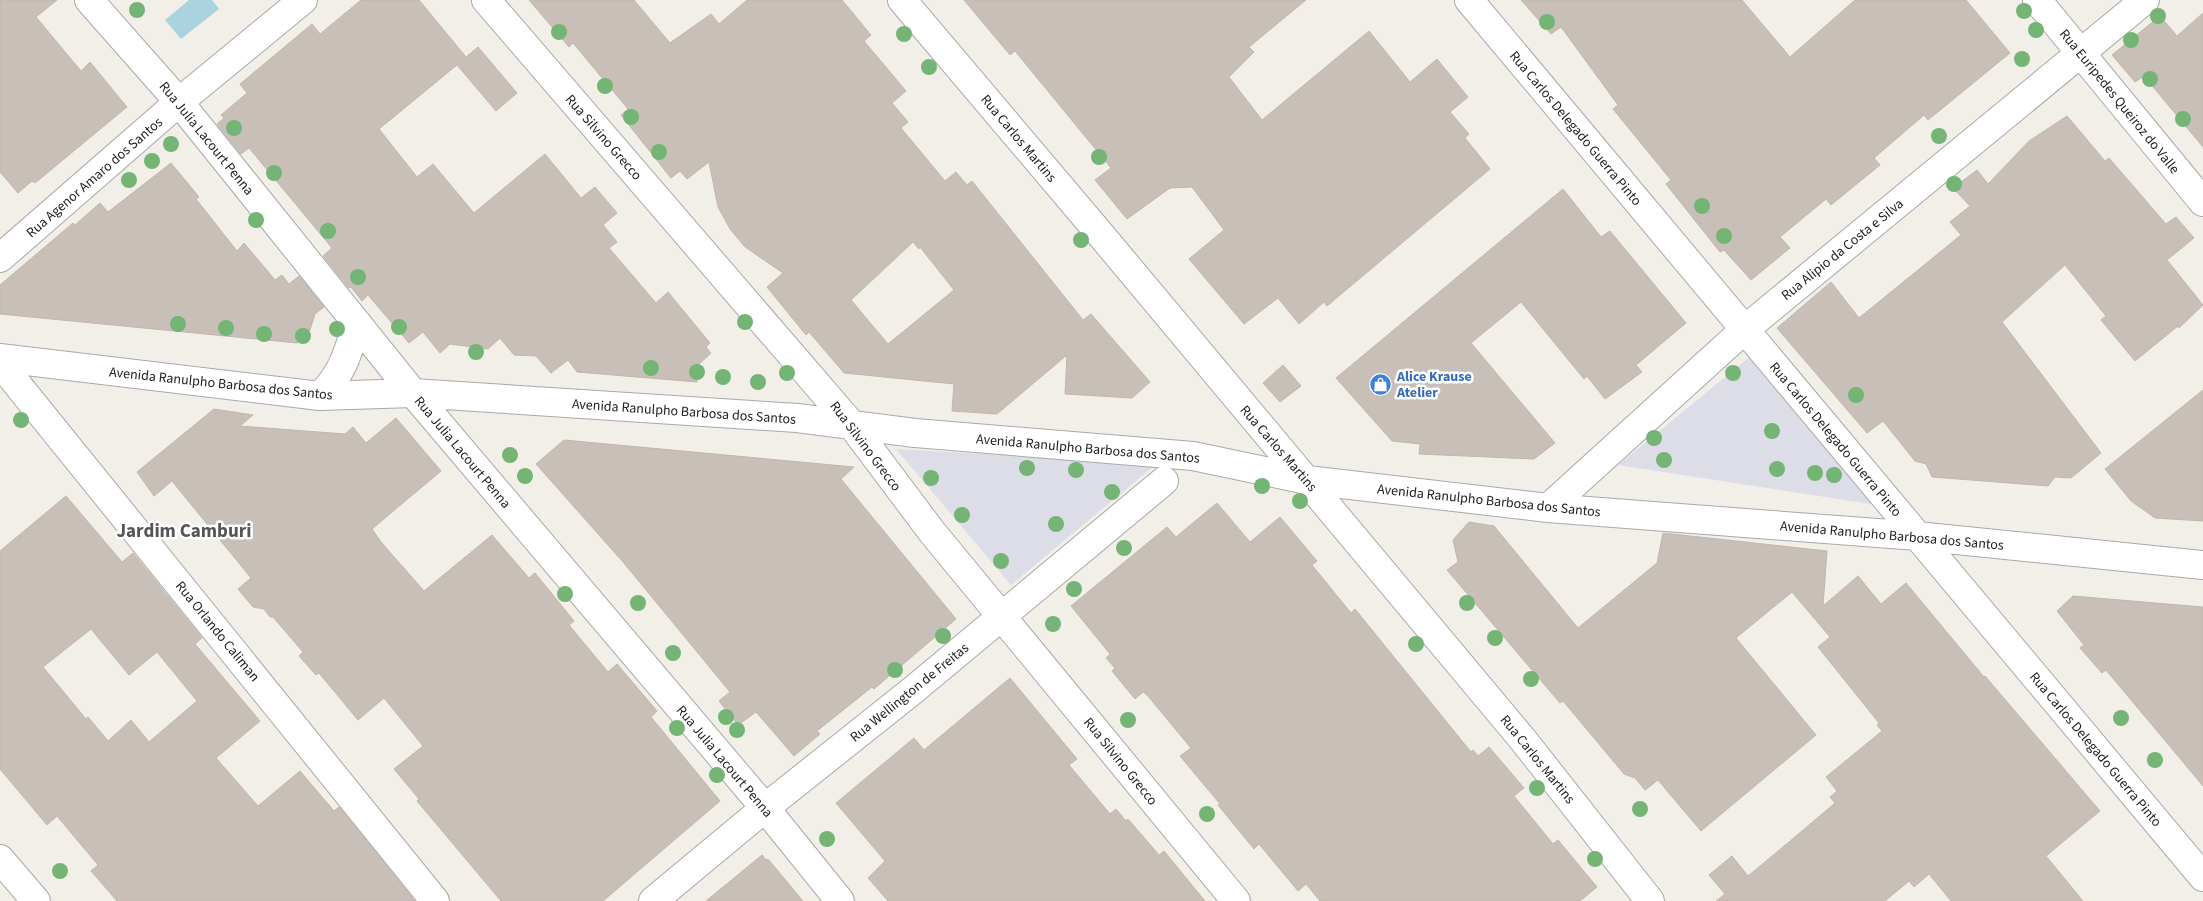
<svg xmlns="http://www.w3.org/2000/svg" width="2203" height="901" viewBox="0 0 2203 901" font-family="'Source Sans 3',sans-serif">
<rect width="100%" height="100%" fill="#f2efe9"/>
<path fill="#dddde8" d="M1758,350L1884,506L1618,465Z
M896,449L1156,464L1011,585Z"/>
<path fill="#aad3df" d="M189,0H212L219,9L181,39L165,20Z"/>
<path fill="#c7bfb8" stroke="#c4b6ab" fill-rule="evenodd" d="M0,0H57L36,17L81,71L90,62L127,107L35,183L32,181L18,193L0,172Z
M361,0H419L466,57L478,47L517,93L496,111L457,65L379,129L417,177L433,164L474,213L545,154L581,198L595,187L617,213L603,225L617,242L609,248L656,303L668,292L710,343L706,347L711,353L697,366V382L577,372L568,360L551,373L536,356L514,355L500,338L488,349L450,344L440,353L423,332L409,343L368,295L362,301L351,287L349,288L323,256L332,248L249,148L241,154L217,124L224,118L221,115L247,93L240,84L312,24L320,34Z
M529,0H634L670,43L711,14L719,24L747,0H842L871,35L864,41L906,91L892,103L908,122L901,128L945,181L956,172L967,185L972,181L1083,320L1091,314L1150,382L1132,398L1065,394L1067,355L997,414L952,411L954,384L844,373L809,332L806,335L767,287L783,273L745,247L730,229L718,207L709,162L687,179L680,171L671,178L621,115L628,109L573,43L569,47ZM913,242L919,249L920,247L954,290L888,344L851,300Z
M964,0H1306L1249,47L1254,52L1229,77L1262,120L1369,31L1410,82L1437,59L1468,97L1450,112L1469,134L1465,138L1490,169L1327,306L1324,302L1299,324L1278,298L1244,324L1189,259L1224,230L1192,187L1170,188L1127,219L1095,180L1111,168L1015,51L1010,55Z
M1521,0H1742L1790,57L1855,0H1966L2010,53L1928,120L1924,115L1874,158L1880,165L1831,205L1826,199L1780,237L1790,248L1751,280L1724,250L1720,252L1666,184L1671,180L1613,109L1618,105L1561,27L1551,34Z
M2203,13V147L2144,76L2135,82L2112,55L2160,16L2177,36Z
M2067,116L2105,161L2109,158L2166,224L2176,217L2194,238L2167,260L2203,305L2179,328L2178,326L2135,361L2101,320L2106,316L2065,265L2002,322L2101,453L2071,478L2055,477L2048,486L1932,477L1926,464L1915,461L1883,421L1867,433L1777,328L1831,282L1859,318L1961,235L1950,222L1970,206L1953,188L1977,170L1988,184L2029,141Z
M171,163L199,197L196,199L237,251L244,243L275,280L282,275L289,284L299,276L324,307L315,314L310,330L297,343L0,314V285L73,223L75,225L100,203L108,212Z
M1563,189L1601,237L1610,231L1686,323L1636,365L1642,372L1605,399L1587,376L1584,379L1521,302L1471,343L1555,443L1534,459L1419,454L1420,444L1392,441L1336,378Z
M1283,365L1301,386L1280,402L1263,383Z
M2203,390V521L2155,518L2131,501L2105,469Z
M214,409L253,415L240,426L345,434L353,427L366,443L396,418L441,471L372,529L381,542L424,591L492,535L529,578L535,573L574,621L569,625L608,672L617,664L657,711L651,717L720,801L603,901H501L417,801L419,799L394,769L423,746L384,698L358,720L319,673L316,675L299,656L303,652L273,617H270L264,609L253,607L238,589L251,578L172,481L154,496L137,472Z
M564,440L854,467L841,479L956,619L874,689L872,687L817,731L820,734L794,756L756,712L738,725L719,701L730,692L623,562L536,464Z
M66,496L122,562L133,553L202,638L195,644L260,721L216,758L258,806L300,771L334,811L339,807L415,901H117L91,871L98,865L57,816L47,825L0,769V551ZM91,629L129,675L157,652L197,701L149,742L131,720L108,741L88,717L86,719L43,667Z
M1217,503L1250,542L1280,517L1317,561L1312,565L1351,613L1355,609L1471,752L1473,750L1478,756L1489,747L1524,788L1514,796L1553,844L1558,840L1597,887L1580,901H1320L1306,884L1298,891L1259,844L1254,849L1218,805L1220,804L1180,756L1191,748L1147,695L1143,692L1135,699L1112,671L1115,668L1106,658L1110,654L1071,606L1167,527L1176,537Z
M1469,522L1494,526L1578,628L1657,563L1663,533L1827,551L1823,606L1858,576L1881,604L1906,583L1984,677L1985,676L2100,811L2046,856L2083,901H1951L1929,874L1914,887L1909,881L1885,901H1716L1725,894L1709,875L1732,856L1748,876L1789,842L1835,803L1830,797L1837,791L1826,777L1882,731L1877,725L1879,723L1818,647L1830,637L1792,592L1736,638L1816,735L1701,831L1658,780L1645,790L1635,778L1624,774L1563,701L1560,703L1447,570L1458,562L1453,540Z
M2073,596L2203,607V786L2106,670L2102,673L2080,648L2084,645L2057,611Z
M1010,678L1077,759L1069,765L1110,814L1116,809L1126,821L1128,819L1159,855L1164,851L1205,901H888L868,878L885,861L836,803L914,738L924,750Z
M762,855L766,860L768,859L803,901H706Z"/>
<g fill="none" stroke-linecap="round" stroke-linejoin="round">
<defs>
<path id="minor" d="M89,0L179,102L413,393L765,808L840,901
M486,0L851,424L932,532L1236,901
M902,0L1101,235L1524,741L1650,901
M1469,0L2203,877
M2037,0L2203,202
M0,258L179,102L303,0
M0,358L320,396L413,393L797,418L915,433L1193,456L1307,480L1548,508L1917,536L2203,565
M0,363L435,901
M320,396C343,373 348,353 357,323
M1548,508L1744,330L2145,0
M0,859L36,901
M653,901L765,808L912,691L1164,481"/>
</defs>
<use href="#minor" stroke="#a9a9a9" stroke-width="30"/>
<use href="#minor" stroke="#fff" stroke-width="28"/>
</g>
<g fill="#74b475">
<circle cx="137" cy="10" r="8"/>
<circle cx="2024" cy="11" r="8"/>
<circle cx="2158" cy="16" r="8"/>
<circle cx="1547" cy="22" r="8"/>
<circle cx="2036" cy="30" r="8"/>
<circle cx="559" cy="32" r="8"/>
<circle cx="904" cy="34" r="8"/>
<circle cx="2131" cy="40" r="8"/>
<circle cx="2022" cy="59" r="8"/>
<circle cx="929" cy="67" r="8"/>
<circle cx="2150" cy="79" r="8"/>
<circle cx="605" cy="86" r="8"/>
<circle cx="631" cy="117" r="8"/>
<circle cx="2183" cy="119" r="8"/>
<circle cx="234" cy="128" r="8"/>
<circle cx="1939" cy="136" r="8"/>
<circle cx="171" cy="144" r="8"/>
<circle cx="659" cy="152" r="8"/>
<circle cx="1099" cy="157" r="8"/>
<circle cx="152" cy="161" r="8"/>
<circle cx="274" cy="173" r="8"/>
<circle cx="129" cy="180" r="8"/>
<circle cx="1954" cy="184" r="8"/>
<circle cx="1702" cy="206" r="8"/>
<circle cx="256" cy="220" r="8"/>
<circle cx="328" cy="231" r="8"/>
<circle cx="1724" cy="236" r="8"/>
<circle cx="1081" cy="240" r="8"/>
<circle cx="358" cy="277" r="8"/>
<circle cx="745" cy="322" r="8"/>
<circle cx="178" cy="324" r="8"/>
<circle cx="399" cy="327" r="8"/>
<circle cx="226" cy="328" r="8"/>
<circle cx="337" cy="329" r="8"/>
<circle cx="264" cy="334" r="8"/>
<circle cx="303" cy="336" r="8"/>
<circle cx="476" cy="352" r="8"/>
<circle cx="651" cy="368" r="8"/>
<circle cx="697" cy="372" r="8"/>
<circle cx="787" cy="373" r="8"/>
<circle cx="1733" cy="373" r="8"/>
<circle cx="723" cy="377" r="8"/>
<circle cx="758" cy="382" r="8"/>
<circle cx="1856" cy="395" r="8"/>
<circle cx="21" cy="420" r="8"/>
<circle cx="1772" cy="431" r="8"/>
<circle cx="1654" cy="438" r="8"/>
<circle cx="510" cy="455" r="8"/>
<circle cx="1664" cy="460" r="8"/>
<circle cx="1027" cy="468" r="8"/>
<circle cx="1777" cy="469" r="8"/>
<circle cx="1076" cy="470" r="8"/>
<circle cx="1815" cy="473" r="8"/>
<circle cx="1834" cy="475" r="8"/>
<circle cx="525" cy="476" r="8"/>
<circle cx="931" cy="478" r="8"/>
<circle cx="1262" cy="486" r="8"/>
<circle cx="1112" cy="492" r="8"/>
<circle cx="1300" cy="501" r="8"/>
<circle cx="962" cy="515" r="8"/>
<circle cx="1056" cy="524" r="8"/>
<circle cx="1124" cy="548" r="8"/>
<circle cx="1001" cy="561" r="8"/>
<circle cx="1074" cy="589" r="8"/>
<circle cx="565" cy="594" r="8"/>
<circle cx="638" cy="603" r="8"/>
<circle cx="1467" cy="603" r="8"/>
<circle cx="1053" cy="624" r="8"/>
<circle cx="943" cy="636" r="8"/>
<circle cx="1495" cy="638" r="8"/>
<circle cx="1416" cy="644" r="8"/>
<circle cx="673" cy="653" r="8"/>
<circle cx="895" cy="670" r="8"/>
<circle cx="1531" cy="679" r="8"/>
<circle cx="726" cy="717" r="8"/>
<circle cx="2121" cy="718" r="8"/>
<circle cx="1128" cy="720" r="8"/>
<circle cx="677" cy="728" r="8"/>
<circle cx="737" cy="730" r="8"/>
<circle cx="2155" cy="760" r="8"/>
<circle cx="717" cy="775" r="8"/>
<circle cx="1537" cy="788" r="8"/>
<circle cx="1640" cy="809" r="8"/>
<circle cx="1207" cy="814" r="8"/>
<circle cx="827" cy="839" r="8"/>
<circle cx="1595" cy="859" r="8"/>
<circle cx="60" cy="871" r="8"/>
</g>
<defs>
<symbol id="shop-disc" viewBox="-11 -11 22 22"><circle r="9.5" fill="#3f7fe0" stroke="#fff"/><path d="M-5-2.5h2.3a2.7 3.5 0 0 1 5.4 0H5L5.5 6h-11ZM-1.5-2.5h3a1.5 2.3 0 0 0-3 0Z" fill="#fff"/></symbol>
</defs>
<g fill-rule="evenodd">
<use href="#shop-disc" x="1368" y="372" width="25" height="25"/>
</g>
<g text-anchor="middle" stroke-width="5" stroke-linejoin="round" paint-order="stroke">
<g font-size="14" fill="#222" stroke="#fff">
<text transform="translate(2120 101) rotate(51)" y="5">Rua Euripedes Queiroz do Valle</text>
<text transform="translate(1576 128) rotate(50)" y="5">Rua Carlos Delegado Guerra Pinto</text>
<text transform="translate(604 137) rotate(49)" y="5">Rua Silvino Grecco</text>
<text transform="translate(207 138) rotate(51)" y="5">Rua Julia Lacourt Penna</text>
<text transform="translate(1019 138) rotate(50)" y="5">Rua Carlos Martins</text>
<text transform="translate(94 177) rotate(-41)" y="5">Rua Agenor Amaro dos Santos</text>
<text transform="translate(1842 249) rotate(-39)" y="5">Rua Alipio da Costa e Silva</text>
<text transform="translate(221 383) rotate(6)" y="5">Avenida Ranulpho Barbosa dos Santos</text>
<text transform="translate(684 411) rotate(4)" y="5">Avenida Ranulpho Barbosa dos Santos</text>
<text transform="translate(1836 439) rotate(50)" y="5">Rua Carlos Delegado Guerra Pinto</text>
<text transform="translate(866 446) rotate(53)" y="5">Rua Silvino Grecco</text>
<text transform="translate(1088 448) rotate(5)" y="5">Avenida Ranulpho Barbosa dos Santos</text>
<text transform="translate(1279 448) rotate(49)" y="5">Rua Carlos Martins</text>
<text transform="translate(463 452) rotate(50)" y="5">Rua Julia Lacourt Penna</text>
<text transform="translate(1489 500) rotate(6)" y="5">Avenida Ranulpho Barbosa dos Santos</text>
<text transform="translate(1892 535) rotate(5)" y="5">Avenida Ranulpho Barbosa dos Santos</text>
<text transform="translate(218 631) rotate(51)" y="5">Rua Orlando Caliman</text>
<text transform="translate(909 692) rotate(-39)" y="5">Rua Wellington de Freitas</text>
<text transform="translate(2096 749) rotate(50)" y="5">Rua Carlos Delegado Guerra Pinto</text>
<text transform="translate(1538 759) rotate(51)" y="5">Rua Carlos Martins</text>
<text transform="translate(725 761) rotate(50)" y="5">Rua Julia Lacourt Penna</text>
<text transform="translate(1121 761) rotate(51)" y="5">Rua Silvino Grecco</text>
</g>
<g font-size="14" font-weight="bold" fill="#366cbe" stroke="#fff" text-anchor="start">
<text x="1397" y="381">Alice Krause<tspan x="1397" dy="16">Atelier</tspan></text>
</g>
<g font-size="19" font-weight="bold" fill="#555" stroke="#fff">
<text x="184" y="537">Jardim Camburi</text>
</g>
</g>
</svg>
